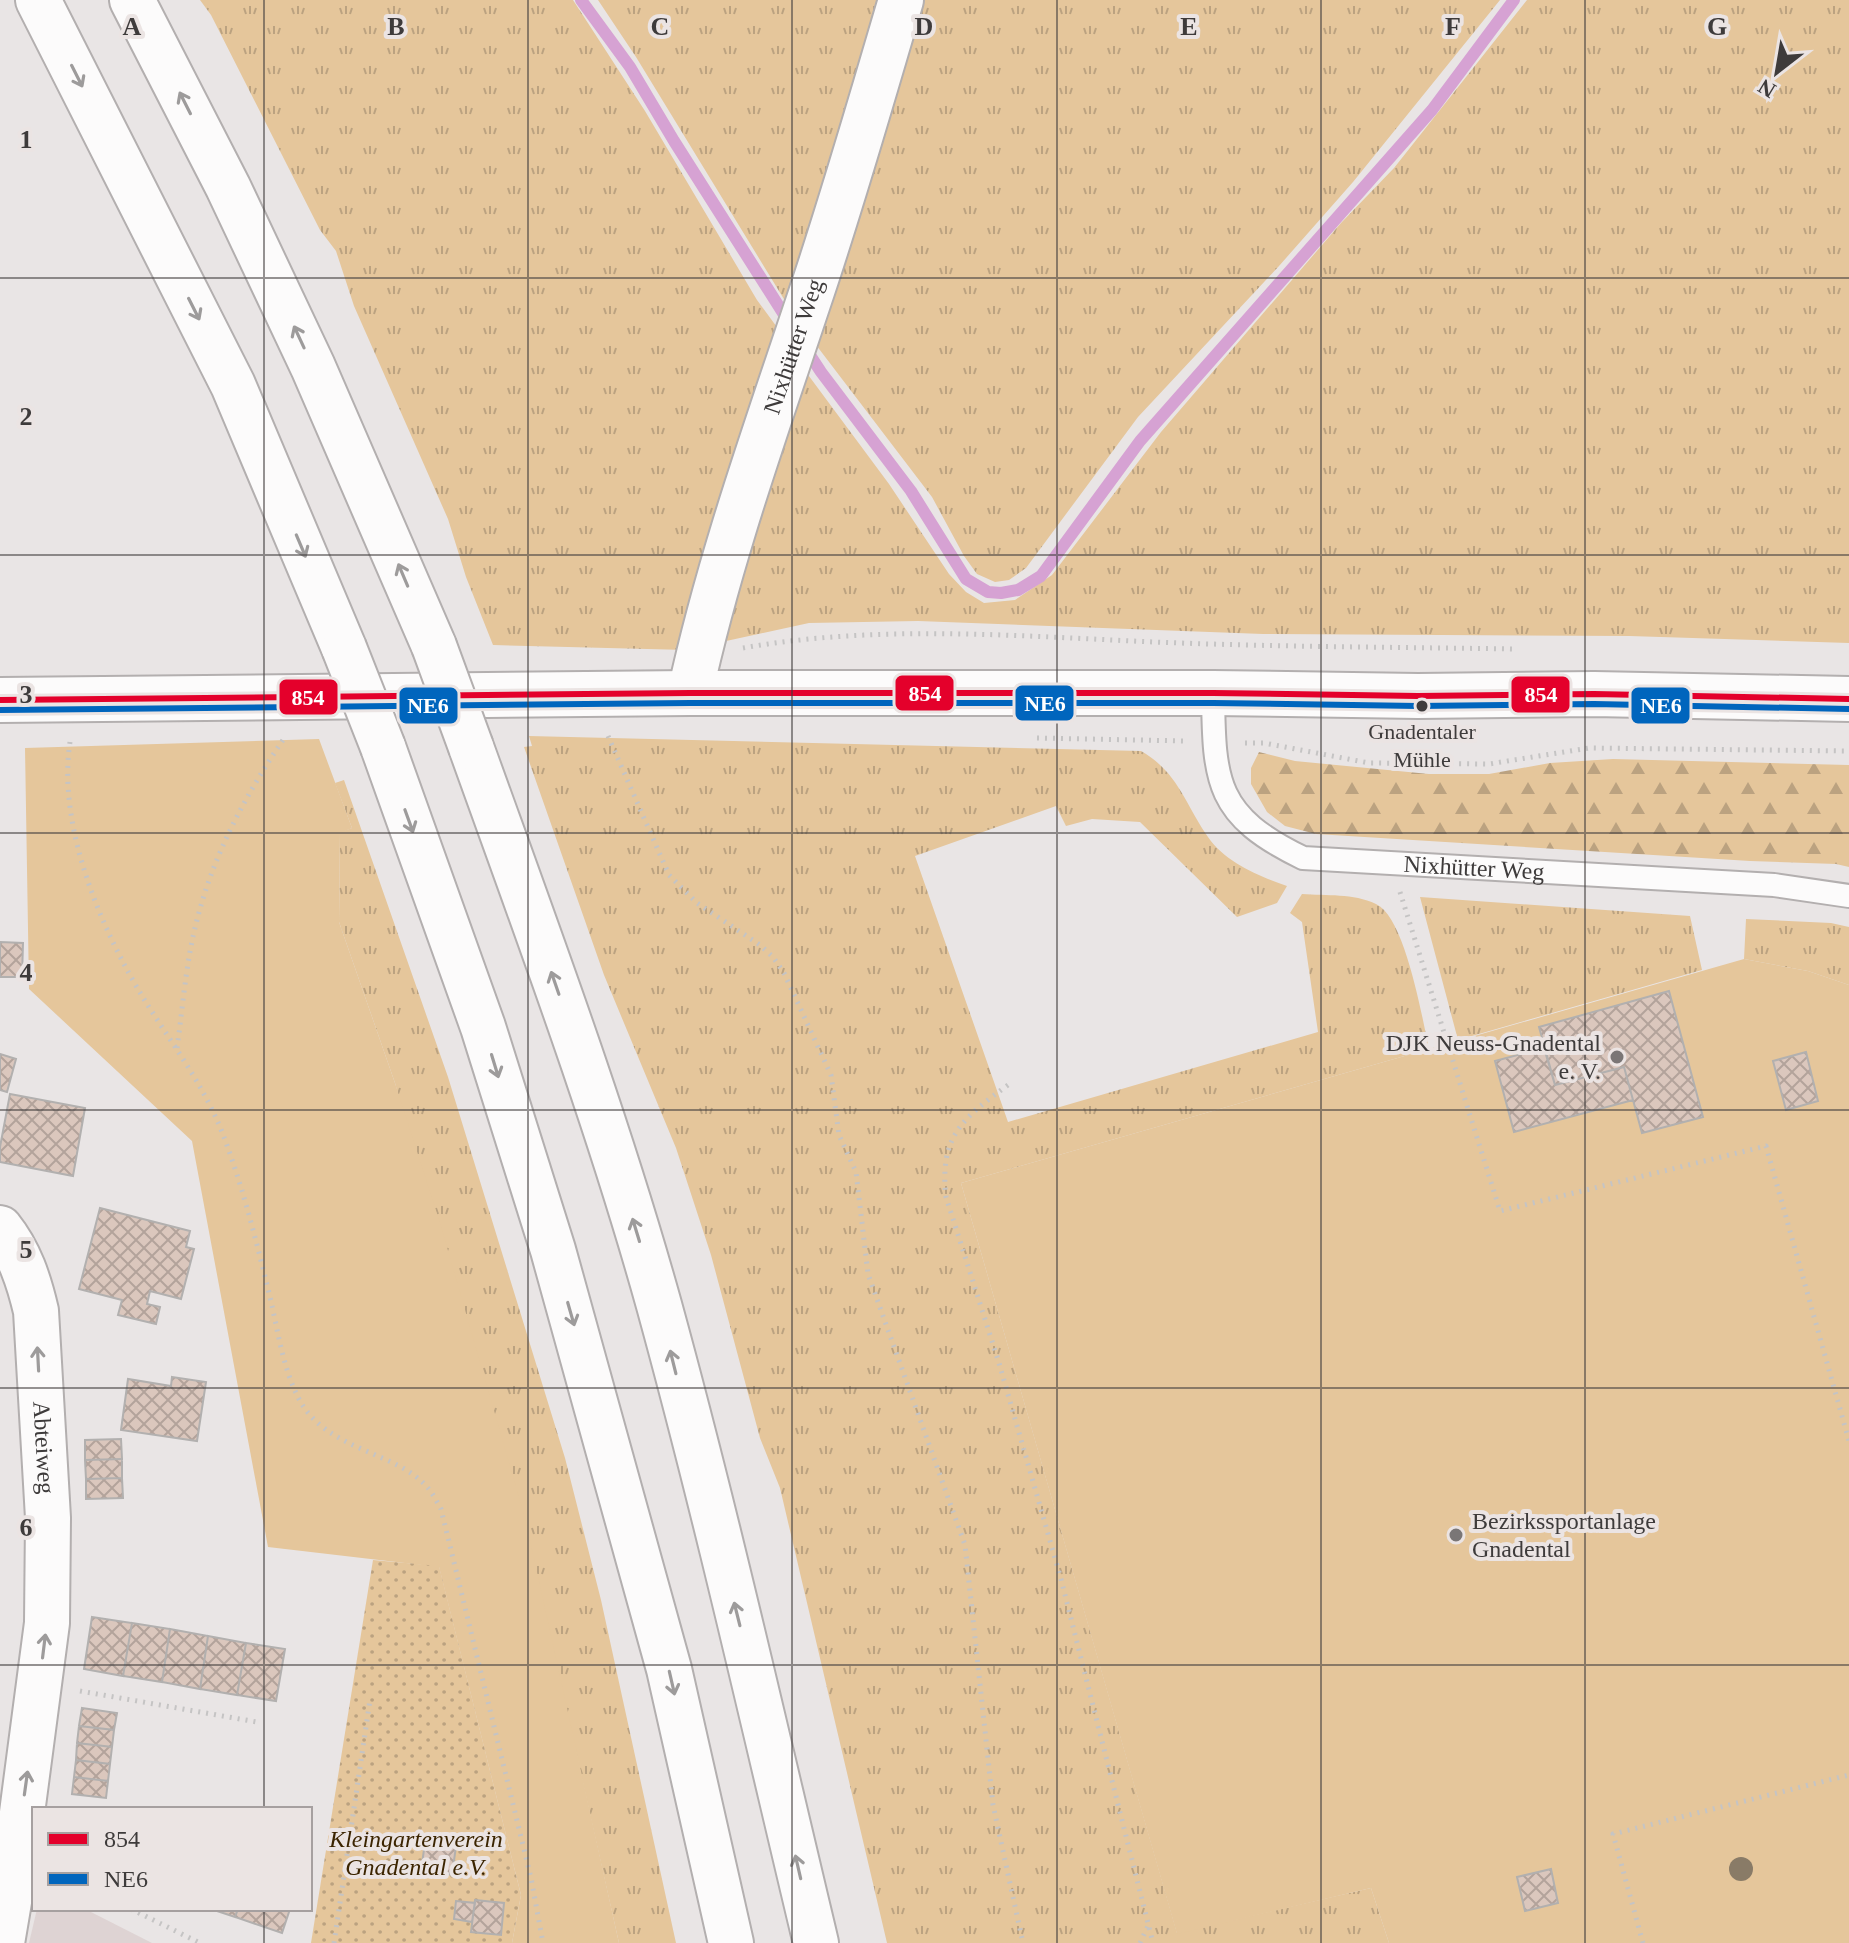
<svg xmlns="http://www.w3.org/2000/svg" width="1849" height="1943" viewBox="0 0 1849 1943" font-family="Georgia,serif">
<defs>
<pattern id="grass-tufts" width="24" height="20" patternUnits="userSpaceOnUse" patternTransform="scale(2)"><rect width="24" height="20" fill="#e5c69b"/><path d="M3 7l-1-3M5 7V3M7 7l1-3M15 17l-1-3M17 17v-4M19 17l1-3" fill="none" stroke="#bba280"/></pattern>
<pattern id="forest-firs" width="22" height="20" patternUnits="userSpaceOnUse" patternTransform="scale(2)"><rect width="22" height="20" fill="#e5c69b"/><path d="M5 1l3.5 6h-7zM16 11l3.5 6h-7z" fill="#bba280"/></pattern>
<pattern id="garden-dots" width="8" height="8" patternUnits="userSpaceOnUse" patternTransform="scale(2)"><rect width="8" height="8" fill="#e5c69b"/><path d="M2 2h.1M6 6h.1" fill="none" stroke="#bba280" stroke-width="1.8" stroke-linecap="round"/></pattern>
<pattern id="building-cross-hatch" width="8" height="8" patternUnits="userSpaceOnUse" patternTransform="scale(2)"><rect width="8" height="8" fill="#dbc7bd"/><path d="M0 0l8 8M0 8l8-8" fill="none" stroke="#b3a39b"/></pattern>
</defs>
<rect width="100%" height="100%" fill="#e9e5e5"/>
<path fill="#ded3d3" d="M37,1909L87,1910L152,1943H29Z"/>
<path fill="url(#grass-tufts)" d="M200,0H573L645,111L757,300L782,334L687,650L493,645L466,577L448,519L354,306L336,251L320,230L211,15Z
M598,0H888L790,309L636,57Z
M911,0H1500L1353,182L1279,266L1138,417L1026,568L1009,580L995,582L977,574L964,556L932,497L813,341L830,307Z
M1527,0H1849V643L1629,636L1263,634L918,621L809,623L717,643L797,378L806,380L803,375V368L889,484L949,574L966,592L984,603L1015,600L1052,575L1161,432L1341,223L1394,168Z
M529,736L1141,751C1178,772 1185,804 1208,837C1226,863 1259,876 1287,886L1277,903L1237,917L1140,822L1092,819L1066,826L1056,806L915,856L1008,1122L1318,1032L1302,922L1290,913L1302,894C1327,896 1353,893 1376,904C1405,917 1422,1017 1429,1049L961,1183L1177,1933L1371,1888L1389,1943H887L780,1488L760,1438L711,1255L676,1148L604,975L524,747L532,746Z
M344,780L448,1077L565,1458L601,1600L676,1943H619L572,1734L395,1083L339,922L340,832L352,828L335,783Z
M1420,897L1690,916L1702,970L1458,1040Z
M1746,919L1831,923L1849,927V985L1808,971L1744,959Z"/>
<path fill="url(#forest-firs)" d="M1259,752L1295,761L1429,774H1489L1550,763L1613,759L1849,765V867L1836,864L1750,861L1316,834L1285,826L1267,812L1251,784V768Z"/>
<path fill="#e5c69b" d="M319,739L352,828L340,833L339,922L395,1083L440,1223L525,1518L619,1943H512L521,1895L439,1567L268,1547L192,1141L29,989L25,748Z
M1744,959L1808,971L1849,985V1943H1389L1371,1888L1177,1934L961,1183Z"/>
<path fill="url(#garden-dots)" d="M373,1560L439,1566L521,1895L512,1943H311Z"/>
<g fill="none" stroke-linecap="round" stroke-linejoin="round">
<path stroke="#d6a2d3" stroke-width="12" d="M581,0L630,67L674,141L790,324
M804,346L821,372L911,491L966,579L988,592L1001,593L1018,590L1041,576L1140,441L1432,110L1514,0"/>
</g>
<path fill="url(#building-cross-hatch)" stroke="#b2b0af" stroke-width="2" d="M0,942L23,943L22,977H0Z
M1669,991L1703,1117L1642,1133L1624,1067L1555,1085L1539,1027Z
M1544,1048L1555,1085L1624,1067L1633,1100L1514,1132L1495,1061Z
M1806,1052L1818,1101L1786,1110L1773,1061Z
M0,1054L16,1059L7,1092L0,1090Z
M10,1094L85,1108L73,1176L0,1162V1147Z
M100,1208L190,1231L186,1247L194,1249L181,1299L150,1291L147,1304L160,1307L156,1324L118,1315L122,1300L79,1289Z
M172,1377L206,1382L197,1441L121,1430L128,1379L171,1386Z
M121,1439L122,1459L85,1460V1440Z
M122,1459V1478L86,1479L85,1460Z
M122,1478L123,1498L86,1499V1479Z
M92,1617L132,1623L123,1676L84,1669Z
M132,1623L170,1629L162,1682L123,1676Z
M170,1629L208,1636L200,1689L162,1682Z
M208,1636L246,1643L237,1695L200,1689Z
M246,1643L285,1649L276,1701L237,1695Z
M82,1708L117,1713L114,1730L79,1726Z
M79,1726L114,1730L112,1747L77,1743Z
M77,1743L112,1747L110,1764L76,1760Z
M76,1760L110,1764L108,1781L74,1777Z
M74,1777L108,1781L106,1798L72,1794Z
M426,1835L457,1839L452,1875L421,1871Z
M1551,1869L1558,1903L1525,1911L1517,1877Z
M475,1900L504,1903L501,1935L471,1932Z
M456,1901L475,1903L472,1922L454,1919Z
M211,1909H238L235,1917Z
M238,1909H290L282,1933L235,1917Z"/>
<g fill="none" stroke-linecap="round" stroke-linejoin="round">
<defs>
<g id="lane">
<path id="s1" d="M1213,693C1214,783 1216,816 1303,858L1774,885L1849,896"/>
</g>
<g id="street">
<path id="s2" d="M690,693C719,560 765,432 808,303C842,203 871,101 901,0"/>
<path id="s3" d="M0,1228C20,1253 29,1281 36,1311L48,1518L47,1623L15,1866L2,1943"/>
</g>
<path id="secondary" d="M0,700L690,693H1213L1418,696L1594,694L1849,699"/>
<path id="highway" d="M38,0L233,385L344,648
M132,0L228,187L313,367L434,646
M383,747L483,1027L553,1250L669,1669L731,1943
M471,747C537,931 606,1115 659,1305C717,1516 765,1730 816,1943"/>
</defs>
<use href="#lane" stroke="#b3afaf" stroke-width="26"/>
<use href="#street" stroke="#b3afaf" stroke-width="48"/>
<use href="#secondary" stroke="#b3afaf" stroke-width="48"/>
<use href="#highway" stroke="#b3afaf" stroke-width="48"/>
<path stroke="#c5c4c4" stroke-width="5" stroke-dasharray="2 6" stroke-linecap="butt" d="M743,648C879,624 1018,636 1154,642C1274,647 1393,647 1512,649
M608,736L669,875L697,903L760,945L773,957L784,973L831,1075L839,1135L856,1172L868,1274L965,1545L993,1805L1023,1943
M1037,738L1187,741
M70,742C57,827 102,932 147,1004C175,1048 207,1090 225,1140C244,1191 257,1244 270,1297C278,1331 283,1370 300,1401C329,1452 397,1451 428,1488C433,1494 437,1502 441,1509L531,1878L543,1943
M1245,743H1264L1369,763L1489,764L1589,748L1849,751
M1400,892L1500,1211L1766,1146L1849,1441
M177,1048C183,1006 186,961 197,920C214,853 246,794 285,737
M1008,1085C963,1118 939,1136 946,1197L999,1363L1061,1579L1153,1943
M80,1691L257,1722
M131,1909L200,1943
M334,1943L370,1700
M1140,1943L1148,1926
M1643,1943L1613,1834L1849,1775"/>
<use href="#lane" stroke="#fcfbfb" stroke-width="22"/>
<use href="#street" stroke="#fcfbfb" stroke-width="44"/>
<use href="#secondary" stroke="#fcfbfb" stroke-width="44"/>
<use href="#highway" stroke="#fcfbfb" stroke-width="44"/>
<defs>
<path id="highway-bridge" d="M434,646L471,747
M344,648L383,747"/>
</defs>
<use href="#highway-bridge" stroke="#b3afaf" stroke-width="48" stroke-linecap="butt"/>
<use href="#highway-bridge" stroke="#fcfbfb" stroke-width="44"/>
<defs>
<path id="bus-1" d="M0,700L690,693H1213L1418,696L1594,694L1849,699"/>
<path id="bus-2" d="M0,710L690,703H1213L1418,706L1594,704L1849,709"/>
</defs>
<use href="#bus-1" stroke="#ebe4e3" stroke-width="12"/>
<use href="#bus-2" stroke="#ebe4e3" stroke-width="12"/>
<use href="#bus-1" stroke="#e4002b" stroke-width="6"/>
<use href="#bus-2" stroke="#0065bd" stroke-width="6"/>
</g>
<circle fill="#897b67" cx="1741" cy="1869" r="12"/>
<defs><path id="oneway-shaft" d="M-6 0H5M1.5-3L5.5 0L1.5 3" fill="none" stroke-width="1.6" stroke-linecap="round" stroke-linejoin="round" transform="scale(2)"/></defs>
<g stroke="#9d9b9b">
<use href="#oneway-shaft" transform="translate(77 76) rotate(63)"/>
<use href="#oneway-shaft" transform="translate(185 103) rotate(-117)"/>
<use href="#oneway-shaft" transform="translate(194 309) rotate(63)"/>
<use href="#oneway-shaft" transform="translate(299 337) rotate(-115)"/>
<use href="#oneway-shaft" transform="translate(301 546) rotate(67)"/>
<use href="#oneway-shaft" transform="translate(403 575) rotate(-113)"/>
<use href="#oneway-shaft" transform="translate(409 821) rotate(70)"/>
<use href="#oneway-shaft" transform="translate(555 983) rotate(-109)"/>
<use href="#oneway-shaft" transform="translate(495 1066) rotate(73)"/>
<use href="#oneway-shaft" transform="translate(636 1230) rotate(-107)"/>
<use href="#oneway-shaft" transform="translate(571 1314) rotate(74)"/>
<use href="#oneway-shaft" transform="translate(38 1359) rotate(-93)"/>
<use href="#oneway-shaft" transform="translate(673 1362) rotate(-104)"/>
<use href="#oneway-shaft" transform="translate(737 1614) rotate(-104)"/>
<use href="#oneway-shaft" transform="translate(44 1646) rotate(-83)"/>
<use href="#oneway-shaft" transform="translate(672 1683) rotate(77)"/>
<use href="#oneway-shaft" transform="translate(26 1783) rotate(-82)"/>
<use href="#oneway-shaft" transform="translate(798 1867) rotate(-103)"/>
</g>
<path fill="none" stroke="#3e3b3b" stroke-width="2" stroke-opacity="0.55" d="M264,0V1809M528,0V1943M792,0V1943M1057,0V1943M1321,0V1943M1585,0V1943M0,278H1849M0,555H1849M0,833H1849M0,1110H1849M0,1388H1849M0,1665H1849M264,1909V1943"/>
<circle fill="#3e3b3b" stroke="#ebe4e3" stroke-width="3" cx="1422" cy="706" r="7"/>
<g fill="#7a7676" stroke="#ebe4e3" stroke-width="3">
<circle cx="1617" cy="1057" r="8"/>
<circle cx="1456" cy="1535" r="8"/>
</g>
<g text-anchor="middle" stroke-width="8" stroke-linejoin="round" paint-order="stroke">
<g font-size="22" fill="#3e3b3b" stroke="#ebe4e3">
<text x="1422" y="739">Gnadentaler<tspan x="1422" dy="28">Mühle</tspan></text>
</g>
<g font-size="24" fill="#3e3b3b" stroke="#ebe4e3">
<text dy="8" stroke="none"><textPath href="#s2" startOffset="362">Nixhütter Weg</textPath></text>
<text dy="8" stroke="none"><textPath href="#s1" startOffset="376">Nixhütter Weg</textPath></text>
<text dy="8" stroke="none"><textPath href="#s3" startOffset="228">Abteiweg</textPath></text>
</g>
<g font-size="24" fill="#3e3b3b" stroke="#ebe4e3" text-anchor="end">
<text x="1601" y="1051">DJK Neuss-Gnadental<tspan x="1601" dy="28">e. V.</tspan></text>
<text x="1472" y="1529" text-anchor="start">Bezirkssportanlage<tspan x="1472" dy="28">Gnadental</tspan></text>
</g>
<g font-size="24" font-style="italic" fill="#3b2400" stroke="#ebe4e3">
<text x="416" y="1847">Kleingartenverein<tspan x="416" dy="28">Gnadental e.V.</tspan></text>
</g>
</g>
<g font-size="26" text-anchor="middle" font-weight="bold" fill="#3e3b3b" stroke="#ebe4e3" stroke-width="8" stroke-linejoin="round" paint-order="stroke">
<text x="132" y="35">A</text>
<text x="396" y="35">B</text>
<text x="660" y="35">C</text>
<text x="924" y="35">D</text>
<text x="1189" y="35">E</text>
<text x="1453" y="35">F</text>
<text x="1717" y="35">G</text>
<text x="26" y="148">1</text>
<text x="26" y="425">2</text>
<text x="26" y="703">3</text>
<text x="26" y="981">4</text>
<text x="26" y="1258">5</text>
<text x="26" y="1536">6</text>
</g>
<g stroke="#ebe4e3" stroke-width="3">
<rect x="894" y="674" width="61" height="38" rx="8" fill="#e4002b"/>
<rect x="1510" y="675" width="61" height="39" rx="8" fill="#e4002b"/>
<rect x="278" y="678" width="61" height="38" rx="8" fill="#e4002b"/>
<rect x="1014" y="684" width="61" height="38" rx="8" fill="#0065bd"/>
<rect x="1630" y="686" width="61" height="39" rx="8" fill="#0065bd"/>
<rect x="398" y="686" width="61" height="39" rx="8" fill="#0065bd"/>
</g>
<g font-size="22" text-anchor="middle" font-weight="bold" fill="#fff">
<text x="925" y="701">854</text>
<text x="1541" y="702">854</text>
<text x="308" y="705">854</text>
<text x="1045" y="711">NE6</text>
<text x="1661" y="713">NE6</text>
<text x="428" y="713">NE6</text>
</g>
<rect x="32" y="1807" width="280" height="104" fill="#ebe4e3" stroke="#a6a0a0" stroke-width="2"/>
<rect x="48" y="1833" width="40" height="12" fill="#e4002b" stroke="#a6a0a0" stroke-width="2"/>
<text x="104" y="1847" font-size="24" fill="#3e3b3b">854</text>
<rect x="48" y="1873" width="40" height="12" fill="#0065bd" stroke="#a6a0a0" stroke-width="2"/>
<text x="104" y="1887" font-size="24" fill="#3e3b3b">NE6</text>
<g transform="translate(1777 72) rotate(211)" stroke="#ebe4e3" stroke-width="6" paint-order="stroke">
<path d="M0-6L14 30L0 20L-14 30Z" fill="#3e3b3b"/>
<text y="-12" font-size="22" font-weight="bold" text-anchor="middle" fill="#3e3b3b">N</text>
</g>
</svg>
